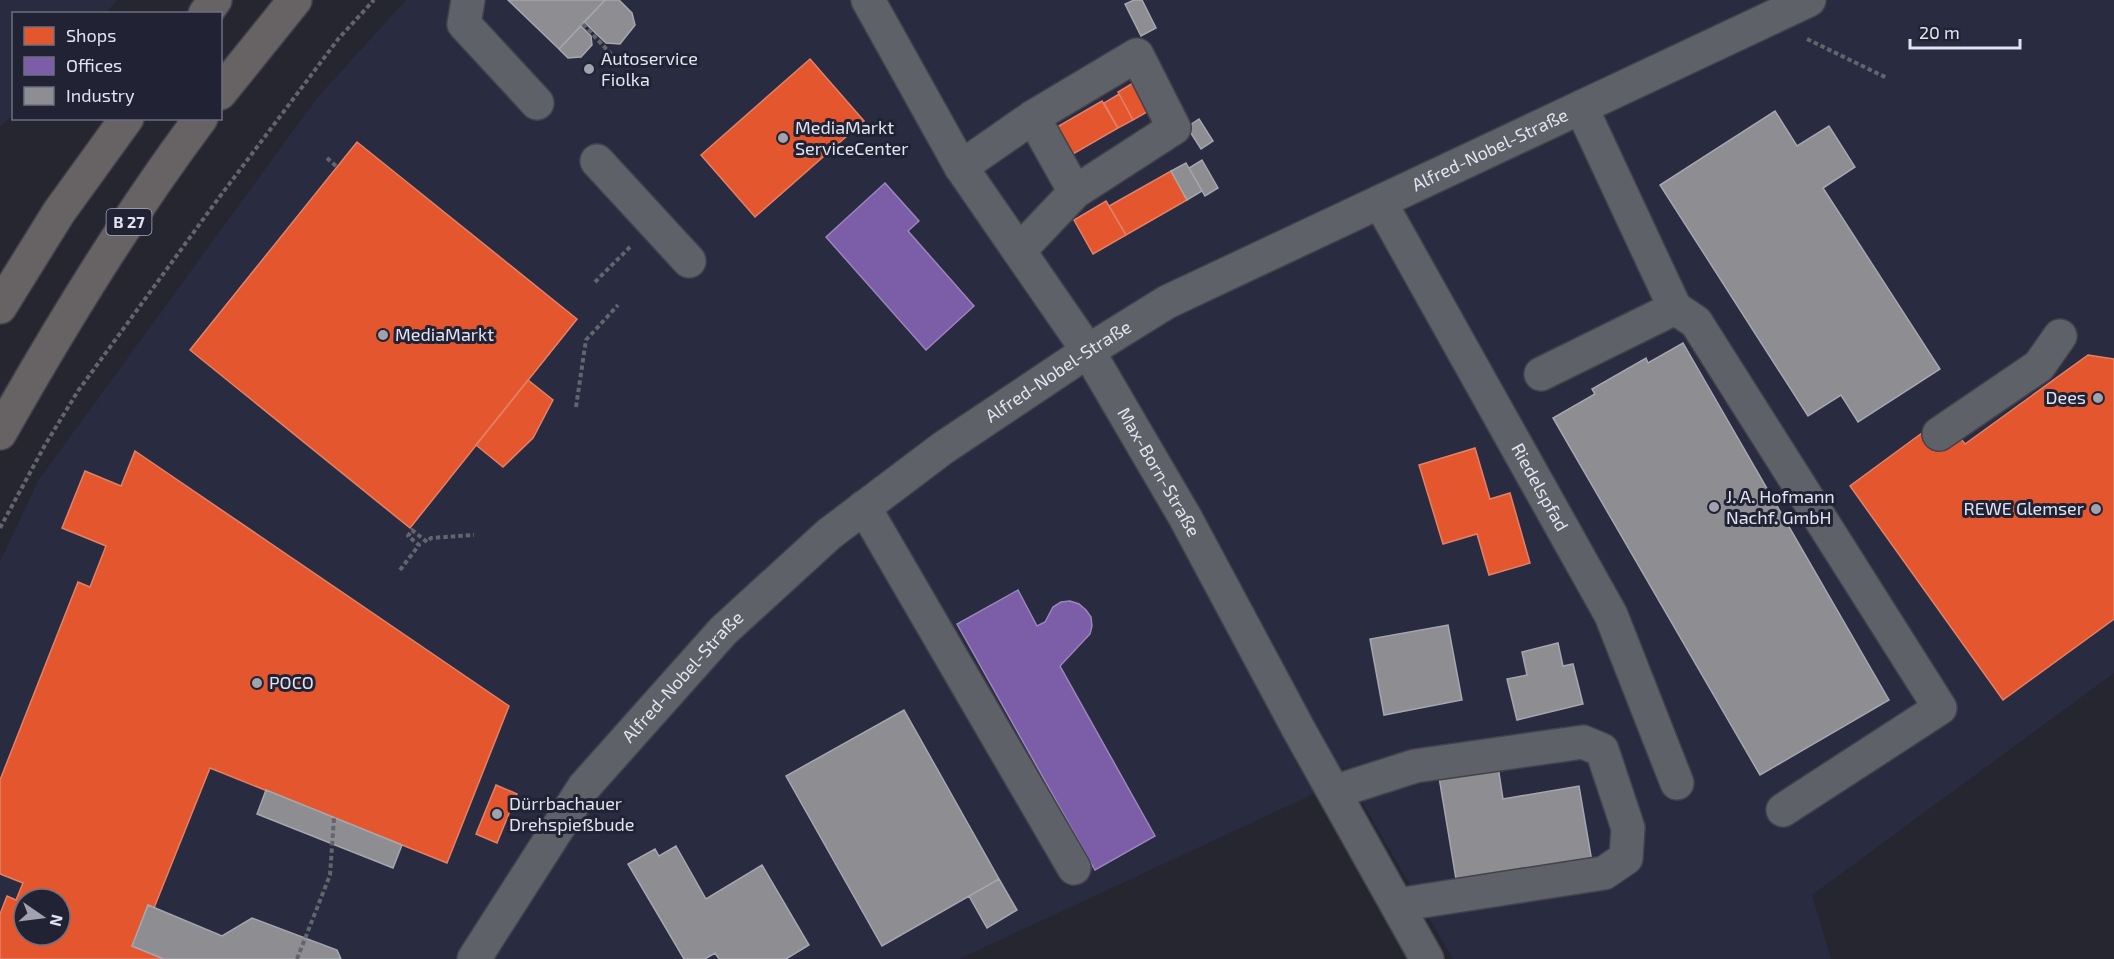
<svg xmlns="http://www.w3.org/2000/svg" width="2114" height="959" viewBox="0 0 2114 959" font-family="'Exo 2',sans-serif">
<rect width="100%" height="100%" fill="#262630"/>
<path fill="#292b41" fill-rule="evenodd" d="M0,0H117L106,13L14,14L13,115L0,127Z
M406,0H2114V673L1812,895L1831,959H1453L1348,778L959,959H0V562L38,481L317,98ZM24,899H60V935H24Z"/>
<path fill="#e4572e" stroke="#e38168" stroke-width="1.5" fill-rule="evenodd" d="M810,59L864,121L755,217L701,155Z
M1138,80L1154,108L1133,120L1118,92Z
M1119,94L1133,120L1118,128L1104,103Z
M1102,101L1118,128L1073,154L1057,127Z
M357,142L577,319L410,528L190,350Z
M1171,171L1187,200L1126,235L1109,206Z
M1106,201L1126,235L1093,254L1074,220Z
M2088,355L2114,359V619L2003,700L1850,486L1922,433L1934,451L1958,435L1965,444Z
M528,380L553,400L533,438L503,467L476,445Z
M1475,448L1490,499L1510,493L1530,563L1489,575L1477,534L1443,544L1419,465Z
M135,451L509,706L447,863L210,768L154,908L148,905L132,946L164,959H0V914L7,896L16,900L23,883L0,874V780L78,582L90,587L106,546L62,528L85,471L121,486ZM24,899H60V935H24Z
M496,785L517,794L497,843L476,834Z"/>
<path fill="#7b5ea7" stroke="#9a86bd" stroke-width="1.5" d="M885,183L919,221L908,231L974,306L926,350L826,237Z
M1018,590L1037,626L1045,622L1053,607L1061,602L1070,601L1079,604L1086,610L1091,617L1092,626L1090,634L1060,666L1155,836L1095,870L957,624Z"/>
<path fill="#8d8d92" stroke="#a6a7ae" stroke-width="1.5" d="M508,0H605L559,49Z
M605,0H619L632,13L635,25L620,44L606,43L584,22Z
M1134,0H1142L1156,28L1141,36L1125,4Z
M581,26L591,36L592,45L581,57L568,58L559,49Z
M1775,111L1797,146L1829,126L1855,167L1823,188L1940,369L1858,422L1841,395L1808,416L1660,185Z
M1199,119L1213,141L1201,149L1187,127Z
M1202,160L1218,188L1205,196L1189,168Z
M1186,163L1202,191L1187,200L1171,171Z
M1683,343L1889,700L1760,775L1553,418L1595,394L1592,389L1646,358L1648,363Z
M1448,625L1462,700L1384,715L1370,639Z
M1558,643L1563,666L1573,664L1583,704L1517,720L1507,679L1527,675L1522,652Z
M904,710L999,879L882,946L786,776Z
M1497,760L1503,799L1579,786L1592,862L1457,885L1438,771Z
M266,790L402,845L393,868L257,814Z
M676,846L706,899L762,865L809,945L786,959H719L715,953L705,959H684L628,864L655,849L659,856Z
M999,879L1017,910L987,928L969,896Z
M148,905L222,936L252,918L337,950L341,959H164L132,946Z"/>
<g fill="none" stroke-linecap="round" stroke-linejoin="round">
<defs>
<g id="minor">
<path d="M468,0L464,24L537,103"/>
<path id="s1" d="M868,0L961,167L1088,351L1185,517L1299,730L1427,959"/>
<path d="M1033,117L1075,192"/>
<path d="M597,161L689,261"/>
<path d="M961,167L1033,117L1137,55L1174,128L1075,192L1019,251"/>
<path id="s2" d="M1380,202L1611,615L1677,783"/>
<path d="M1675,308L1696,322L1940,708L1783,810"/>
<path d="M1541,374L1675,308L1581,107"/>
<path d="M1939,434L2039,366L2060,336"/>
<path d="M864,507L1074,868"/>
<path d="M1334,792L1415,766L1583,742L1602,750L1628,828L1626,858L1604,873L1397,905"/>
<path id="s3" d="M474,959L584,787L723,631L829,534L943,448L1088,351L1167,302L1809,0"/>
</g>
<path id="highway" d="M205,14L215,0
M220,93L295,0
M0,307L59,212L127,118
M0,433C61,325 126,218 201,118"/>
</defs>
<use href="#minor" stroke="#42424b" stroke-width="36"/>
<use href="#highway" stroke="#42424b" stroke-width="36"/>
<path stroke="#63646c" stroke-width="4" stroke-dasharray="4.5 3" stroke-linecap="butt" d="M583,24L623,67
M1807,39L1887,78
M327,158L337,167
M595,282L630,247
M576,407L586,340L618,305
M0,528L45,445L78,391L215,203L339,38L374,0
M400,570L419,545L408,536L412,530L427,542L431,538L474,535
M297,959L330,875L334,818"/>
<use href="#minor" stroke="#5f6168" stroke-width="33"/>
<use href="#highway" stroke="#676365" stroke-width="33"/>
</g>
<g fill="#a0a2ad" stroke="#212335" stroke-width="2">
<circle cx="589" cy="69" r="6"/>
<circle cx="783" cy="138" r="6"/>
<circle cx="383" cy="335" r="6"/>
<circle cx="2098" cy="398" r="6"/>
<circle cx="1714" cy="507" r="6"/>
<circle cx="2096" cy="509" r="6"/>
<circle cx="257" cy="683" r="6"/>
<circle cx="497" cy="814" r="6"/>
</g>
<g text-anchor="middle" stroke-width="6" stroke-linejoin="round" paint-order="stroke">
<rect fill="#212335" stroke="#a7aab8" stroke-width="1.5" x="106.5" y="209" width="45" height="26" rx="4.5"/>
<g font-size="16" font-weight="bold" fill="#e1e4f0">
<text x="129" y="228">B 27</text>
</g>
<g font-size="18" fill="#e1e4f0" stroke="#212335" text-anchor="start">
<text x="601" y="65">Autoservice<tspan x="601" dy="21">Fiolka</tspan></text>
<text x="795" y="134">MediaMarkt<tspan x="795" dy="21">ServiceCenter</tspan></text>
<text x="395" y="341">MediaMarkt</text>
<text x="2086" y="404" text-anchor="end">Dees</text>
<text x="1726" y="503">J. A. Hofmann<tspan x="1726" dy="21">Nachf. GmbH</tspan></text>
<text x="2084" y="515" text-anchor="end">REWE Glemser</text>
<text x="269" y="689">POCO</text>
<text x="509" y="810">Dürrbachauer<tspan x="509" dy="21">Drehspießbude</tspan></text>
</g>
<g font-size="18" fill="#e1e4f0" stroke="#212335">
<text dy="6" stroke="none"><textPath href="#s3" startOffset="1324">Alfred-Nobel-Straße</textPath></text>
<text dy="6" stroke="none"><textPath href="#s3" startOffset="838">Alfred-Nobel-Straße</textPath></text>
<text dy="6" stroke="none"><textPath href="#s1" startOffset="555">Max-Born-Straße</textPath></text>
<text dy="6" stroke="none"><textPath href="#s2" startOffset="327">Riedelspfad</textPath></text>
<text dy="6" stroke="none"><textPath href="#s3" startOffset="352">Alfred-Nobel-Straße</textPath></text>
</g>
</g>
<rect x="12" y="12" width="210" height="108" fill="#212335" stroke="#6e7080" stroke-width="1.5"/>
<rect x="24" y="27" width="30" height="18" fill="#e4572e" stroke="#6e7080" stroke-width="1.5"/>
<text x="66" y="42" font-size="18" fill="#e1e4f0">Shops</text>
<rect x="24" y="57" width="30" height="18" fill="#7b5ea7" stroke="#6e7080" stroke-width="1.5"/>
<text x="66" y="72" font-size="18" fill="#e1e4f0">Offices</text>
<rect x="24" y="87" width="30" height="18" fill="#8d8d92" stroke="#6e7080" stroke-width="1.5"/>
<text x="66" y="102" font-size="18" fill="#e1e4f0">Industry</text>
<g transform="translate(42 917) rotate(104)"><circle r="28" fill="#212335" stroke="#6e7080" stroke-width="1.5"/>
<path d="M0-4.5L10 22L0 15L-10 22Z" fill="#a0a2ad"/>
<text y="-9" font-size="16" font-weight="bold" text-anchor="middle" fill="#e1e4f0">N</text>
</g>
<path d="M1910 39v9h110v-9" fill="none" stroke="#e1e4f0" stroke-width="3"/>
<text x="1919" y="39" font-size="18" fill="#e1e4f0" stroke="#212335" stroke-width="4.5" paint-order="stroke">20 m</text>
</svg>
